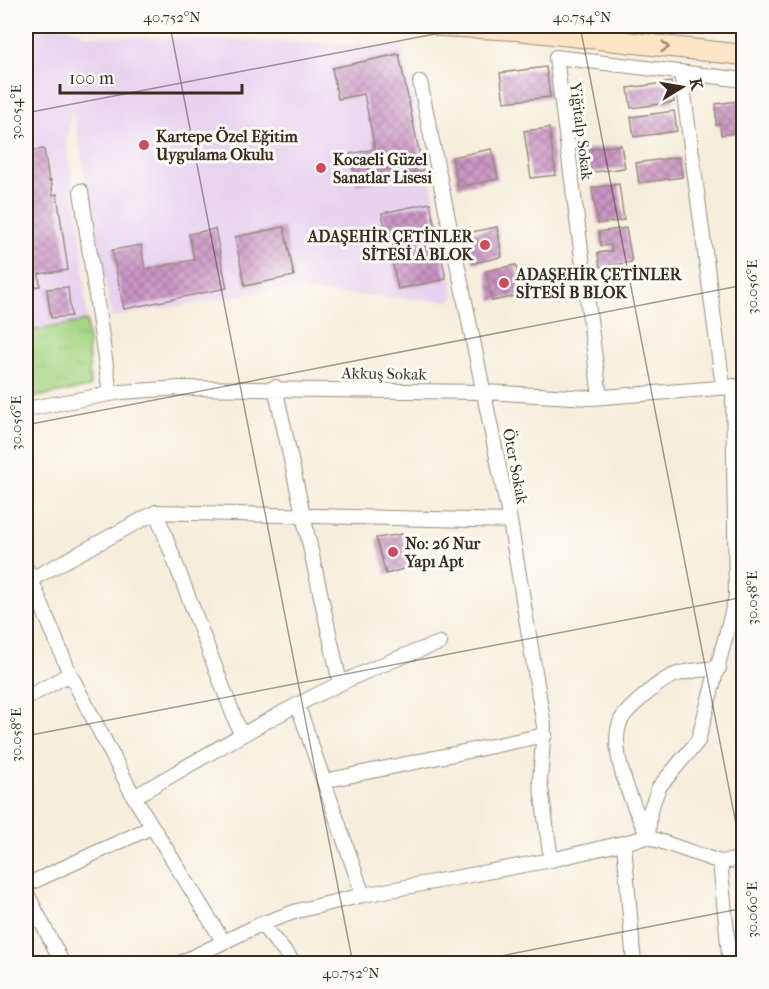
<svg xmlns="http://www.w3.org/2000/svg" width="769" height="989" viewBox="0 0 769 989" font-family="'IM FELL French Canon',serif">
<defs>
<pattern id="grass-tufts" width="24" height="20" patternUnits="userSpaceOnUse" patternTransform="scale(1.5)"><rect width="24" height="20" fill="#a6d684"/><path d="M3 7l-1-3M5 7V3M7 7l1-3M15 17l-1-3M17 17v-4M19 17l1-3" fill="none" stroke="#90b872"/></pattern>
<pattern id="building-cross-hatch" width="8" height="8" patternUnits="userSpaceOnUse" patternTransform="scale(1.5)"><rect width="8" height="8" fill="#cb95c4"/><path d="M0 0l8 8M0 8l8-8" fill="none" stroke="#a67a9f"/></pattern>
</defs>
<rect width="100%" height="100%" fill="#fdfcf7"/>
<filter id="ink" filterUnits="userSpaceOnUse"><feTurbulence type="fractalNoise" baseFrequency=".0167" numOctaves="2"/><feDisplacementMap in="SourceGraphic" scale="12" xChannelSelector="R" yChannelSelector="G"/><feConvolveMatrix kernelMatrix="1 2 1 2 8 2 1 2 1" color-interpolation-filters="sRGB"/></filter>
<filter id="wash" filterUnits="userSpaceOnUse"><feTurbulence type="fractalNoise" baseFrequency=".008" numOctaves="4" result="noise"/><feDisplacementMap in="SourceGraphic" scale="24" xChannelSelector="R" yChannelSelector="G"/><feGaussianBlur stdDeviation="1.35" result="paint"/><feColorMatrix in="noise" values="0 0 0 0 0 0 0 0 0 0 0 0 0 0 0 0 0 1.4 0 .05"/><feComposite in="paint" operator="in"/></filter>
<g filter="url(#wash)">
<rect width="100%" height="100%" fill="#f6eedc"/>
<path fill="#e7d2ef" d="M35,26H62L82,31V35L402,46L455,297L450,301L272,290L112,317L72,107L66,145L81,232L87,321L26,332V29Z"/>
<path fill="url(#grass-tufts)" stroke="#708051" stroke-width="1.5" d="M87,321L90,387L26,399V332Z"/>
<g id="blocks">
<path fill="url(#building-cross-hatch)" d="M399,54L423,171L356,185L350,154L375,149L364,94L338,99L332,68Z
M546,67L550,97L504,102L500,73Z
M671,82L674,102L631,108L628,88Z
M744,100V132L721,135L720,124L716,125V104Z
M674,111L677,131L634,137L631,117Z
M549,128L556,175L531,178L524,131Z
M621,145L625,168L587,173L584,150Z
M44,149L49,181L51,180L53,195L57,194L68,270L39,274L40,286L26,288V151Z
M492,149L498,179L458,187L452,157Z
M679,157L682,177L639,183L636,163Z
M619,184L624,220L598,224L592,188Z
M430,203L446,279L398,289L382,213Z
M284,227L294,276L245,286L235,237Z
M497,227L502,257L473,263L467,233Z
M626,228L632,262L600,267L598,253L612,251L611,245L601,246L599,232Z
M215,229L227,288L124,309L112,250L141,245L145,269L194,260L189,234Z
M516,265L522,295L492,301L486,271Z
M68,287L71,316L51,318L47,289Z
M402,534L410,567L386,574L376,538Z"/>
</g>
</g>
<g filter="url(#ink)">
<use href="#blocks" fill-opacity="0" stroke="#988c7d" stroke-width="1.5"/>
<g fill="none" stroke-linecap="round" stroke-linejoin="round">
<defs>
<path id="street" d="M681,72L723,387
M420,82L510,521L544,726L540,781L551,860
M81,191L110,394
M275,387L340,683
M600,397L556,57L744,80
M26,409L121,392L180,388L484,392L591,398L744,386
M156,512L241,735
M26,567L70,674L134,797L223,941
M26,582L156,512L510,521
M26,698L70,674
M298,706L363,895
M324,781L545,735
M134,797C233,740 331,679 440,643
M647,835C634,807 607,750 621,720C626,711 636,703 644,696C670,671 684,671 719,668
M648,837L650,811L659,787L698,741L736,597L733,386
M624,844L634,964
M720,862L744,859
M26,885L152,827
M26,892L63,964
M261,924L295,964
M178,964L261,924L297,911L363,895L551,860L648,837L720,862L730,964"/>
<path id="secondary" d="M440,26L517,30L744,55"/>
</defs>
<use href="#street" stroke="#988c7d" stroke-width="16"/>
<use href="#secondary" stroke="#988c7d" stroke-width="22"/>
<use href="#street" stroke="#fff" stroke-width="14"/>
<use href="#secondary" stroke="#fee5c5" stroke-width="20"/>
</g>
<defs><path id="oneway-chevron" d="M-2-3.5L2.5 0L-2 3.5" fill="none" stroke-width="1.6" stroke-linecap="round" stroke-linejoin="round" transform="scale(1.5)"/></defs>
<use stroke="#9c8872" href="#oneway-chevron" transform="translate(665 47) rotate(6)"/>
</g>
<path fill="none" stroke="#3b2a1e" stroke-width="1.5" stroke-opacity="0.45" d="M170,26L353,964M580,26L744,865M26,113L476,26M26,425L744,285M26,736L744,597M460,964L744,908"/>
<g fill="#d1495b" stroke="#fdfcf7" stroke-width="2">
<circle cx="144" cy="145" r="6"/>
<circle cx="321" cy="168" r="6"/>
<circle cx="485" cy="245" r="6"/>
<circle cx="504" cy="283" r="6"/>
<circle cx="393" cy="552" r="6"/>
</g>
<g text-anchor="middle" stroke-width="6" stroke-linejoin="round" paint-order="stroke">
<g font-size="16" fill="#3b2a1e" stroke="#fdfcf7">
<text transform="translate(582 131) rotate(83)" y="6">Yiğitalp Sokak</text>
<text transform="translate(384 373) rotate(1)" y="6">Akkuş Sokak</text>
<text transform="translate(516 466) rotate(79)" y="6">Öter Sokak</text>
</g>
<g font-size="16" font-weight="bold" fill="#3b2a1e" stroke="#fdfcf7" text-anchor="start">
<text x="156" y="142">Kartepe Özel Eğitim<tspan x="156" dy="18">Uygulama Okulu</tspan></text>
<text x="333" y="165">Kocaeli Güzel<tspan x="333" dy="18">Sanatlar Lisesi</tspan></text>
<text x="473" y="242" text-anchor="end">ADAŞEHİR ÇETİNLER<tspan x="473" dy="18">SİTESİ A BLOK</tspan></text>
<text x="516" y="280">ADAŞEHİR ÇETİNLER<tspan x="516" dy="18">SİTESİ B BLOK</tspan></text>
<text x="405" y="549">No: 26 Nur<tspan x="405" dy="18">Yapı Apt</tspan></text>
</g>
</g>
<rect width="769" height="989" fill="none" stroke="#fdfcf7" stroke-width="66"/>
<g transform="translate(682 87) rotate(79)" stroke="#fdfcf7" stroke-width="4.5" paint-order="stroke">
<path d="M0-4.5L10 22L0 15L-10 22Z" fill="#3b2a1e"/>
<text y="-9" font-size="16" font-weight="bold" text-anchor="middle" fill="#3b2a1e">K</text>
</g>
<path d="M60 84v9h182v-9" fill="none" stroke="#3b2a1e" stroke-width="3"/>
<text x="69" y="84" font-size="18" fill="#3b2a1e" stroke="#fdfcf7" stroke-width="4.5" paint-order="stroke">100 m</text>
<rect x="33" y="33" width="703" height="923" fill="none" stroke="#3b2a1e" stroke-width="2"/>
<g font-size="15" text-anchor="middle" fill="#3b2a1e">
<text x="172" y="22">40.752°N</text>
<text x="582" y="22">40.754°N</text>
<text transform="translate(16 112) rotate(-90)" y="5">30.054°E</text>
<text transform="translate(752 287) rotate(-90)" y="5">30.056°E</text>
<text transform="translate(16 423) rotate(-90)" y="5">30.056°E</text>
<text transform="translate(752 598) rotate(-90)" y="5">30.058°E</text>
<text transform="translate(16 735) rotate(-90)" y="5">30.058°E</text>
<text transform="translate(752 910) rotate(-90)" y="5">30.060°E</text>
<text x="351" y="978">40.752°N</text>
</g>
</svg>
